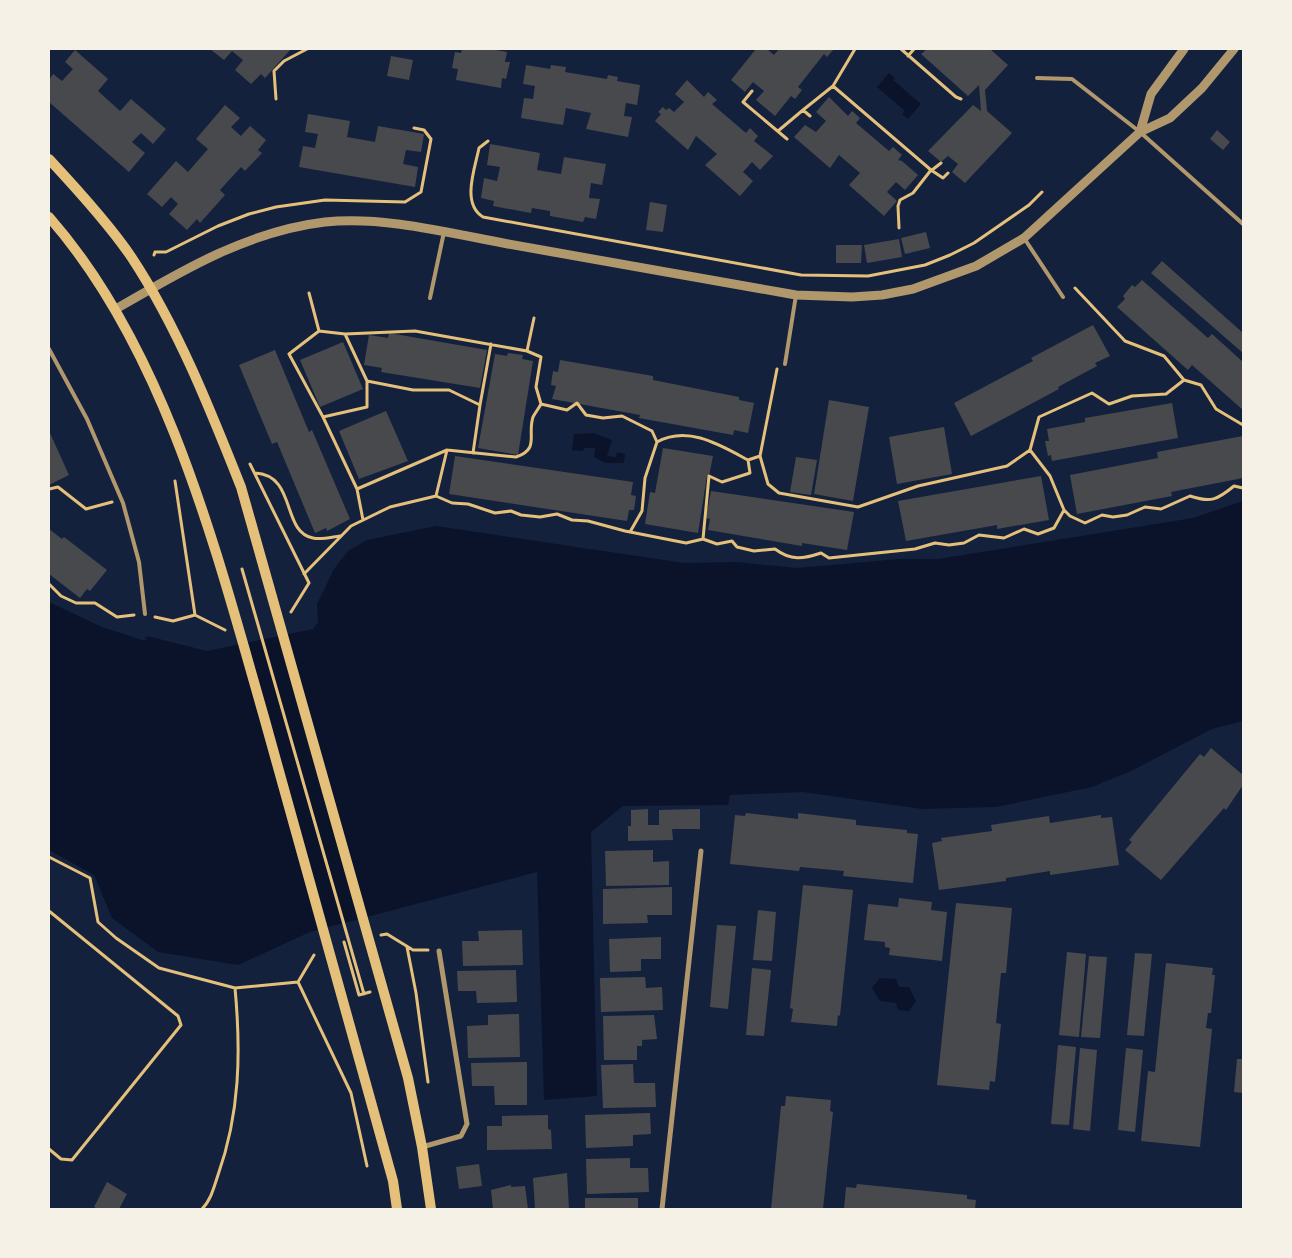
<svg xmlns="http://www.w3.org/2000/svg" width="1292" height="1258" viewBox="0 0 1292 1258" font-family="Figtree,sans-serif">
<rect width="100%" height="100%" fill="#14213d"/>
<path fill="#0b132b" d="M889,73L895,78L893,80L921,104L908,119L902,114L905,111L877,87Z
M594,433L612,440L607,456L616,457L617,452L625,454L624,463H605L594,457L595,448H584L583,451L572,450L574,434Z
M1243,501V721L1212,729L1131,771L1092,787L996,807L922,809L803,792L730,795L728,805L623,806L591,832L597,1096L544,1100L537,872L310,932L238,965L158,952L112,918L94,875L49,850V602L102,627L145,641L147,636L207,651L313,629L318,622L317,604L334,569L348,551L367,540L436,526L684,563L736,562L797,568L899,559H938L1193,518Z
M880,978L896,979L899,987H909L916,1001L909,1011L898,1010L896,1003L880,1001L872,988Z"/>
<path fill="#48494c" d="M210,49H291L265,78L261,74L251,84L235,70L243,60L232,51L224,60Z
M462,49H490L507,52L505,62H510L506,79L502,78L501,88L456,80L458,69L452,68L455,52L461,53Z
M756,49H767L774,55L779,49H834L827,57L824,54L798,87L802,90L795,99L791,96L775,116L756,100L764,91L753,82L745,92L731,80Z
M927,49H990L1008,65L985,90L987,111L1012,133L965,183L952,172L958,164L948,156L941,162L928,151L973,105L981,111L979,85L968,96L921,54Z
M75,50L108,79L98,91L120,111L131,99L166,129L153,144L141,133L132,142L145,153L129,172L49,102V80L53,74L62,81L73,69L65,62Z
M391,56L413,60L409,80L387,76Z
M526,65L550,69L551,65L566,67L565,72L607,79L608,75L618,77L617,81L640,85L637,105L626,103L624,116L632,117L628,137L586,129L591,113L566,108L563,125L521,118L524,98L533,99L535,86L523,84Z
M687,80L704,97L708,92L717,100L712,104L746,133L750,128L758,136L754,141L773,156L760,170L752,162L743,172L753,181L740,196L705,165L717,154L696,136L688,150L655,121L661,114L658,112L663,107L666,110L669,108L674,112L684,102L675,94Z
M829,97L848,116L852,111L860,118L856,123L889,151L893,147L902,155L898,160L902,161L918,175L905,190L896,182L887,192L897,201L884,216L849,185L860,173L839,155L830,168L794,137L805,125L816,132L826,121L816,112Z
M225,105L240,118L231,127L241,136L250,126L266,140L258,150L262,153L245,171L241,167L220,190L225,195L200,223L197,219L187,230L169,214L178,204L171,197L162,207L147,194L176,161L188,172L208,149L196,139Z
M308,114L350,121L347,137L375,142L378,126L424,134L421,152L406,150L403,164L418,167L415,187L299,167L303,146L315,148L318,134L305,132Z
M1217,130L1230,142L1223,150L1210,139Z
M490,144L540,153L537,170L561,174L564,157L606,164L602,185L591,183L589,198L600,199L596,219L585,217L583,222L550,216V211L532,208L531,213L493,206L494,201L481,198L484,178L497,181L500,167L487,165Z
M650,202L667,205L663,232L646,230Z
M926,232L930,248L905,254L901,238Z
M899,239L902,257L867,263L864,245Z
M836,245H862L861,263H836Z
M1162,261L1243,333V353L1151,273Z
M1142,280L1208,338L1212,334L1243,362V410L1192,365L1188,370L1117,307L1125,299L1123,296L1132,285L1135,287Z
M1093,325L1110,356L1095,363L1097,366L1058,387L1059,389L971,436L954,403L1033,361L1031,358Z
M389,333L487,350L480,388L381,372L382,368L364,365L369,335L388,338Z
M343,342L363,389L320,407L300,360Z
M275,350L309,432L312,430L350,519L327,531L326,528L315,533L277,442L272,444L239,365Z
M508,353L523,355L522,359L533,361L518,455L478,448L495,354L507,356Z
M560,360L653,376V380L739,397V400L754,403L748,433L734,430L733,435L639,418L640,415L552,399L556,386L551,385L553,371L558,372Z
M829,400L869,407L853,501L814,494Z
M1172,403L1178,438L1052,461L1051,455L1048,456L1045,441H1049L1047,429L1085,422V418Z
M386,411L408,461L359,479L339,431Z
M944,427L952,474L897,484L889,437Z
M49,431L69,475L49,485Z
M1243,436V478L1171,492L1172,496L1077,514L1070,475L1158,458L1157,452Z
M663,448L713,456L709,476H707L698,533L645,524L650,492L655,493Z
M455,456L633,482L631,495L636,496L634,510H629L627,521L449,494Z
M796,457L817,460L811,495L790,492Z
M1041,476L1049,520L997,529V525L906,541L898,501Z
M711,491L854,512L847,550L802,543V546L708,530L710,519L706,518Z
M49,529L62,539L64,537L107,570L90,591L87,589L80,598L49,574Z
M1211,748L1243,775V785L1226,810L1224,808L1161,880L1125,850L1132,842L1129,840L1200,754L1204,757Z
M648,809V825H659V810L700,809V829H672L673,840L628,841V826H631V810Z
M746,813L798,819V813L856,820V825L907,830V833L918,834L913,883L843,876L844,871L800,867L799,871L730,864L735,815L745,816Z
M1101,815V818L1112,817L1119,865L1050,875V871L1006,878V881L939,890L932,843L942,841L941,838L992,831L991,825L1049,816L1050,823Z
M653,850V862L669,861V885L606,886L605,851Z
M803,885L853,890L840,1016L838,1015L837,1026L791,1022L793,1009L790,1008Z
M672,887V915H647L648,923L603,924V889Z
M899,898L932,902L931,910L947,912L942,961L889,955L890,948L885,947V942L864,940L868,904L898,907Z
M956,903L1012,908L1006,973H1001L996,1023L1001,1024L995,1082L990,1081L989,1090L937,1085Z
M758,910L776,912L772,961L753,960Z
M717,925L736,926L728,1009L710,1007Z
M522,930L523,965L463,966L462,941H479L478,931Z
M661,937V959H641V971L610,972L609,939Z
M1067,952L1086,954L1079,1037L1059,1035Z
M1135,953L1152,954L1144,1036L1127,1035Z
M1089,956L1107,957L1100,1038L1081,1037Z
M1166,963L1213,968L1212,975H1215L1211,1013H1208L1206,1028L1212,1029L1200,1147L1141,1141L1148,1071L1155,1072Z
M752,968L771,970L764,1036L746,1035Z
M516,970L517,1002L477,1003L476,991H458L457,971Z
M645,977L646,988L662,987L663,1010L601,1012L600,978Z
M519,1014L520,1057L468,1058L467,1026L488,1025V1015Z
M654,1015L657,1039L642,1040V1046H637V1060H604L603,1016Z
M1058,1045L1076,1047L1069,1125L1051,1124Z
M1080,1048L1097,1050L1090,1131L1073,1129Z
M1126,1048L1143,1050L1135,1132L1118,1130Z
M1237,1059H1243V1093L1234,1092Z
M527,1062V1105H495L494,1086H472L471,1063Z
M633,1064L634,1083H655L656,1107L603,1108L601,1065Z
M786,1096L831,1100L830,1111L833,1112L823,1209H771L781,1106H785Z
M650,1113L651,1134L633,1135V1146L586,1148L585,1115Z
M548,1115V1129L551,1130L552,1149L487,1150V1126H502V1116Z
M630,1158V1168H648L649,1192L587,1194L586,1159Z
M479,1164L482,1186L459,1189L456,1167Z
M567,1173L569,1209H535L533,1178Z
M107,1182L127,1194L119,1209H98L94,1207Z
M857,1184L967,1195V1199L976,1200L975,1209H844L846,1187L856,1188Z
M511,1185V1187L525,1186L528,1209H493L491,1190Z
M585,1198H638V1209H585Z"/>
<g fill="none" stroke-linecap="round" stroke-linejoin="round">
<path stroke="#e5c07b" stroke-width="3" d="M901,49L956,97L961,99
M908,56L914,49
M833,86L931,170L913,193L900,200L898,206L899,228
M752,91L743,102L787,139
M276,99L274,71L284,61L307,49
M803,110L833,86L855,49
M778,131L803,110L810,116
M488,141L479,148C475,168 461,204 483,217L801,275L868,276L925,265L950,255L974,243L1029,205L1042,192
M931,170L943,178L948,173
M932,170L941,163
M154,255L155,252H166L218,226L249,214L276,207L325,200L405,202L421,192L431,139L424,130L414,128
M1075,288L1125,341L1164,356L1184,380
M309,293L319,331L345,334L367,381V407L323,417L357,489L363,520
M319,331L289,354L323,417
M345,334L415,331L527,351
M367,381L413,390H449L480,405L491,344
M541,404L567,410L577,403L586,415L603,418L622,416L652,431L657,442L645,478L642,511L630,532
M657,442C688,425 720,445 748,460L760,456L777,369
M447,450L516,457C540,449 527,435 533,417C535,413 539,408 541,404L536,387L541,357L527,351L534,318
M1030,450L1039,417L1092,393L1109,404L1132,396L1166,394L1184,380L1201,385L1216,409L1243,425
M473,453L480,405
M760,456L768,484L779,493L858,507L918,486L1007,466L1030,450L1050,476L1064,510
M250,464L309,583L291,612
M255,473C297,475 281,532 313,538C321,540 332,537 340,536
M175,481L195,615L225,630
M49,489L58,487L86,509L112,502
M357,489L447,450L436,496
M703,539L709,476L722,482L750,473L748,460
M242,569L364,994
M304,574L351,526L390,507L436,496L452,503L468,504L495,513L511,511L521,515L540,517L557,514L572,520L588,521L625,531L686,543L703,539L717,544L732,541L737,547L754,551L775,549C791,561 803,559 821,553L829,558L915,549L935,543L949,545L964,543L979,535L1004,538L1024,529L1038,534L1054,528L1064,510L1070,516L1085,523L1102,515L1113,517L1127,515L1145,507L1161,509L1190,496C1211,503 1217,500 1234,486L1243,488
M49,584L61,596L76,603H95L117,617L134,615
M155,617L173,621L195,615
M49,857L90,878L98,922L116,938L159,968L235,988L298,982
M49,911L178,1016L181,1025L72,1160L61,1159L49,1149
M381,935L387,934L413,950H428
M344,942L359,995L370,992
M407,947L416,993L428,1082
M314,955L298,982L351,1093L367,1166
M202,1209C211,1200 214,1187 218,1175C240,1113 241,1052 235,988"/>
<path stroke="#b1986c" stroke-width="4" d="M1037,78L1072,79L1140,132L1243,224
M1024,238L1063,297
M430,298L444,232
M49,349L87,419L123,503L139,562L145,614
M785,364L796,295"/>
<path stroke="#b1986c" stroke-width="5" d="M422,1147L461,1136L467,1124L439,951
M662,1209L701,851"/>
<path stroke="#b1986c" stroke-width="9" d="M1140,132L1151,94L1184,49
M116,309C181,271 248,231 325,222C385,216 449,233 508,244C604,261 700,278 796,295L852,297L882,295L913,289L976,266L1024,238L1140,132L1170,118L1202,88L1234,49"/>
<path stroke="#e5c07b" stroke-width="10" d="M49,159C76,188 110,225 132,258C178,328 210,409 241,487L408,1078L422,1147L431,1209
M49,217C166,350 216,550 264,717C308,872 349,1027 393,1181L397,1209"/>
</g>
<rect width="1292" height="1258" fill="none" stroke="#f6f1e7" stroke-width="100"/>
</svg>
